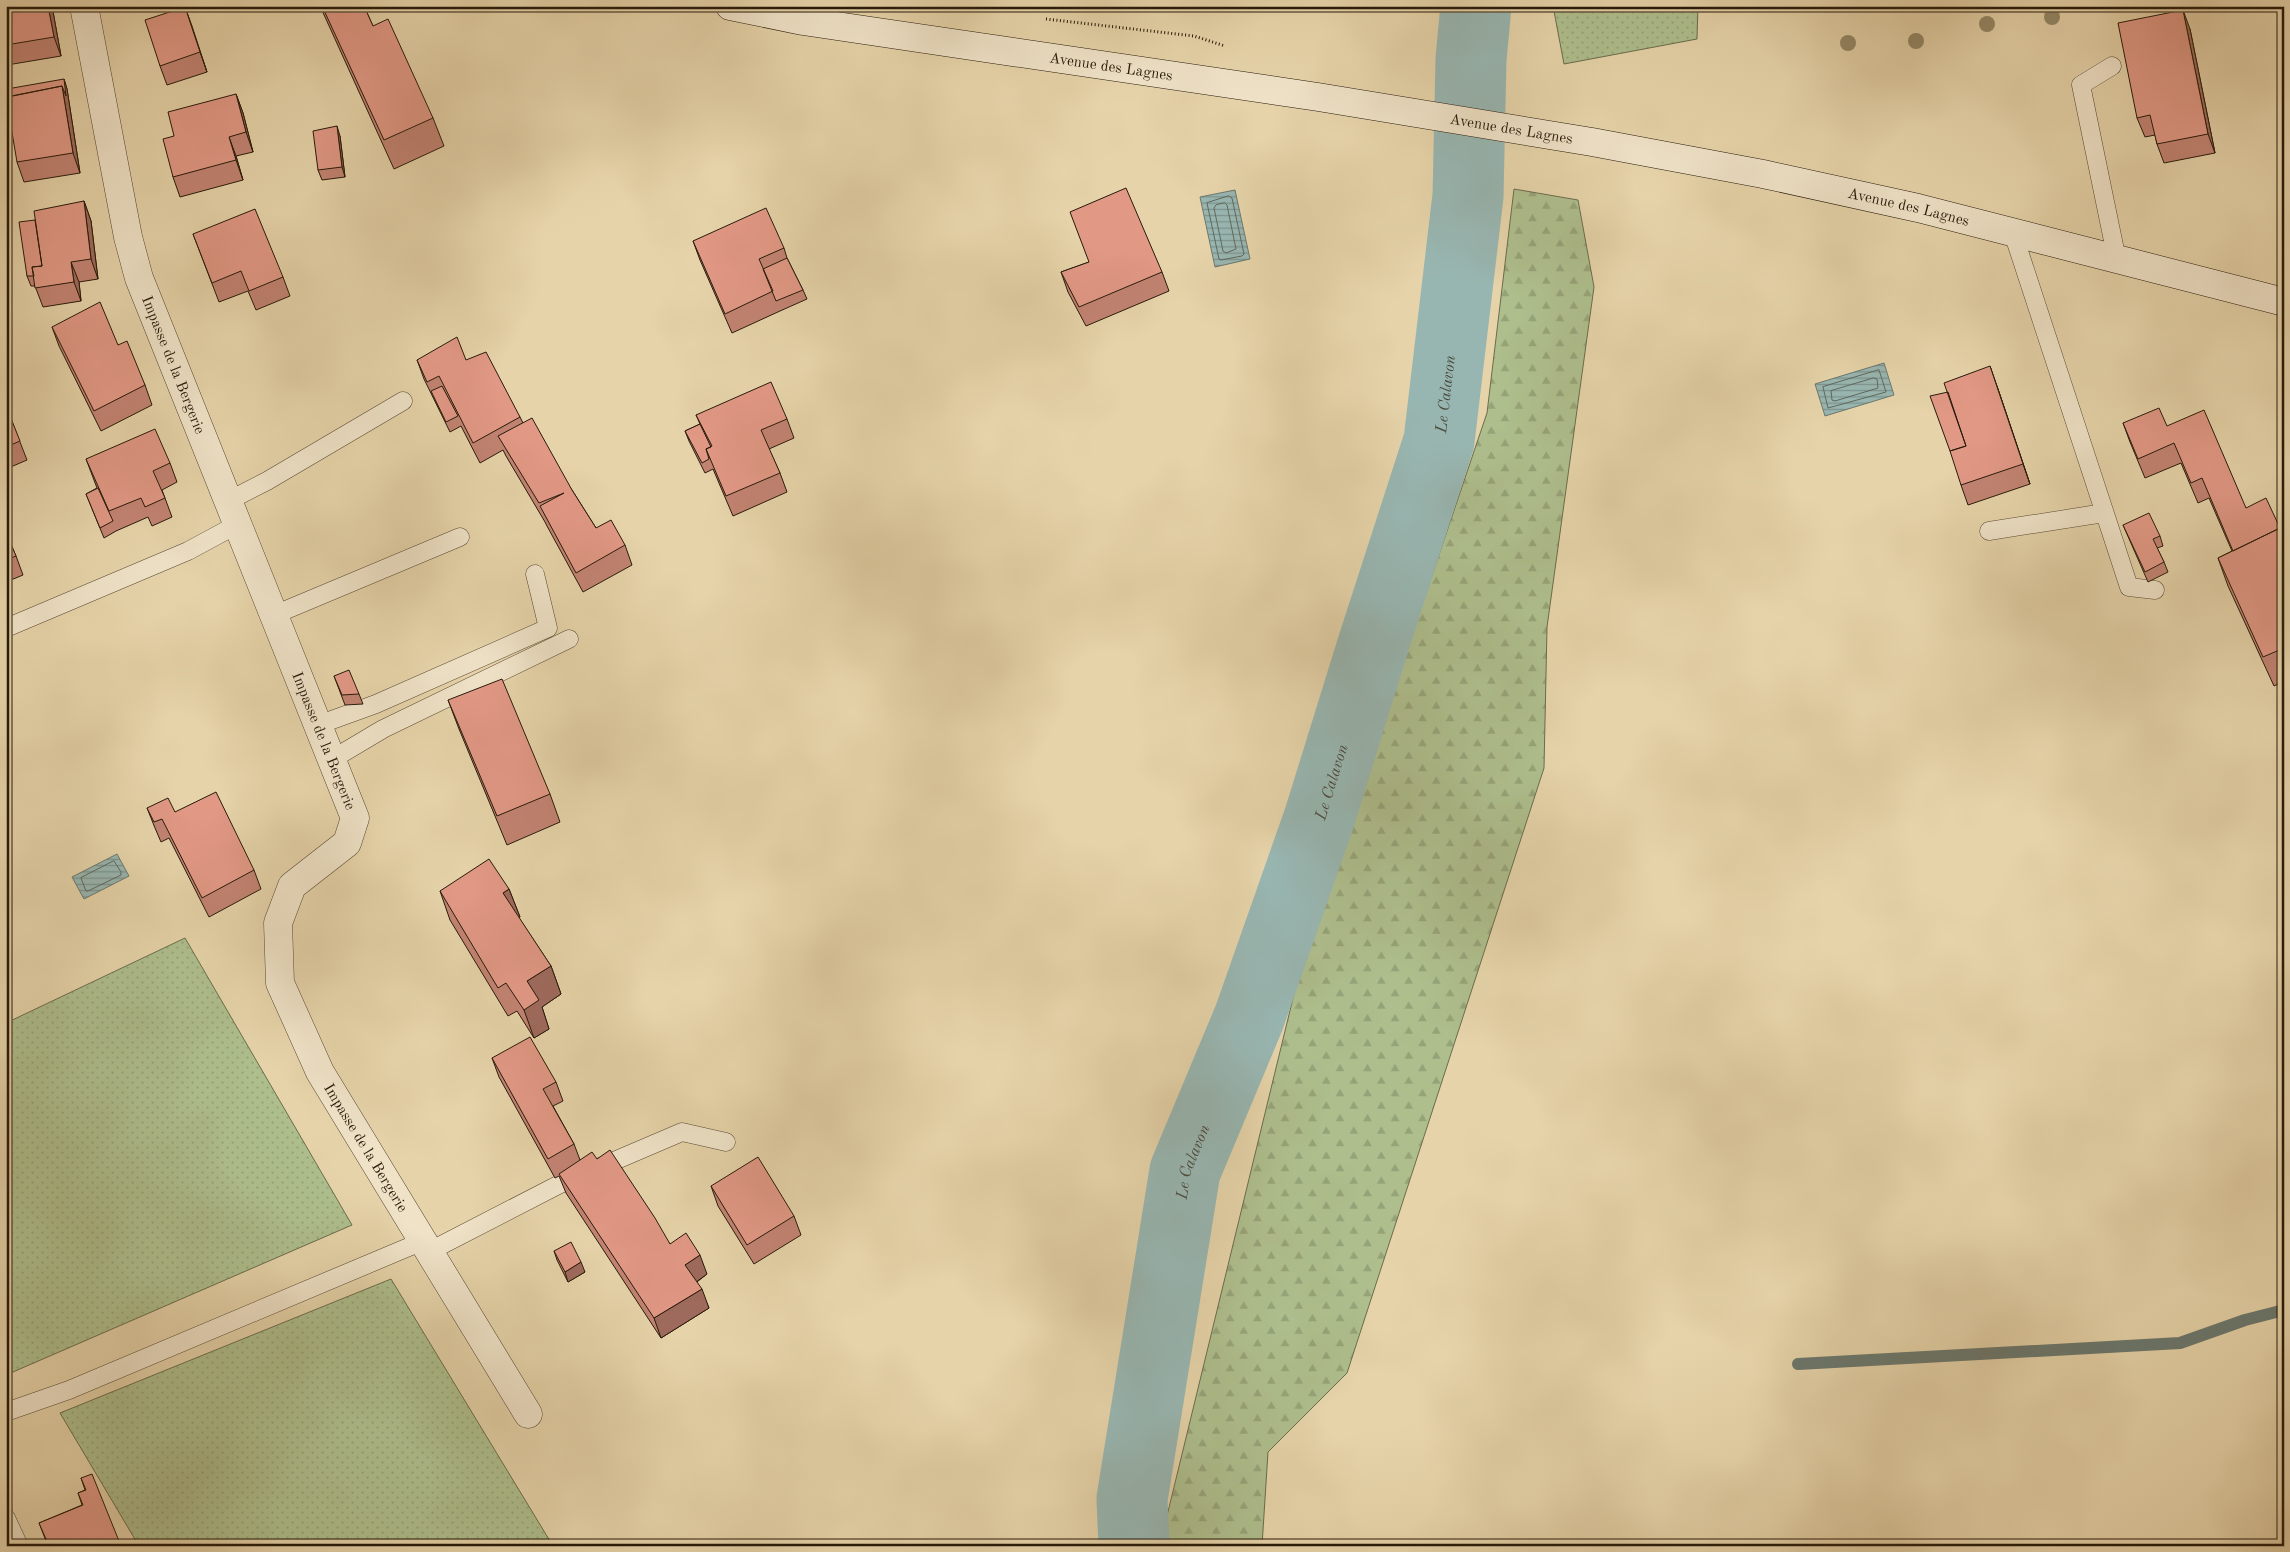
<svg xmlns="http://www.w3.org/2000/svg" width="2290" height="1552" viewBox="0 0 2290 1552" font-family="'Old Standard TT',serif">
<defs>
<pattern id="grass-dots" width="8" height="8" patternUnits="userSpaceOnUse" patternTransform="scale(1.25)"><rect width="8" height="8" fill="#aebe8d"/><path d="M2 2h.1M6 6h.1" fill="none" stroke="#96a378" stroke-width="1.8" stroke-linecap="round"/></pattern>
<pattern id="forest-firs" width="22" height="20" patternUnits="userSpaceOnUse" patternTransform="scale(1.25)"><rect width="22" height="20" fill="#aebe8d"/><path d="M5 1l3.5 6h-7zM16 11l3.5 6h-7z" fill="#96a378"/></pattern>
<pattern id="water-rules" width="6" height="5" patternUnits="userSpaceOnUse" patternTransform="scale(1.25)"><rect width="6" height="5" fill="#98b6b1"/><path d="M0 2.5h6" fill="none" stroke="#7c938e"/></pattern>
</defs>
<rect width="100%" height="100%" fill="#e6d3a9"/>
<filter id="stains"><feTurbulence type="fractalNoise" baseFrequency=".004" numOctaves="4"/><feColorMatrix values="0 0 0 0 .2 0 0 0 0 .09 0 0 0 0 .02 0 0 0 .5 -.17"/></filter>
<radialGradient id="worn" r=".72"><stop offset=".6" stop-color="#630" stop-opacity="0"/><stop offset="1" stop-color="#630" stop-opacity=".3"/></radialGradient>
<path fill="url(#grass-dots)" stroke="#6a6c4c" d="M1553,6H1698L1697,39L1564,64Z
M185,938L352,1225L6,1375V1023Z
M391,1279L553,1546H139L60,1413Z"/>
<path fill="url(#forest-firs)" stroke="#6a6c4c" d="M1514,189L1578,200L1594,287L1547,627L1544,768L1347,1373L1268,1452L1262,1546H1167L1166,1520L1304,953L1487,413Z"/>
<path fill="url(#water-rules)" stroke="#6b786e" d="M1235,190L1250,259L1215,267L1200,197Z
M1884,363L1894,395L1825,416L1815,384Z
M117,854L129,876L84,899L72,877Z"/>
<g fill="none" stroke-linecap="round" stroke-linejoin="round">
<path stroke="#60685e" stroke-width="1" d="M1229,196L1232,198L1244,254L1242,256L1221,260L1219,259L1207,203Z
M1225,203L1227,205L1236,249L1226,253L1223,251L1214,208L1216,205Z
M1879,370L1886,392L1828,408L1823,387Z
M1874,378L1877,379L1878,388L1835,401L1832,400L1831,391Z
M114,861L121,872V875L88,891H86L81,878Z"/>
<path stroke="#6b786e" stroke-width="12" d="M1798,1364L2180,1343L2245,1320L2284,1310"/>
<path stroke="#98b6b1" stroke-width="71" id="s1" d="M1134,1546L1132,1499L1185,1171L1249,1018L1319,819L1373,645L1439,441L1468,196L1471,59L1476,6"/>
<defs>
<path id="lane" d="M2112,66L2081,85L2117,260
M2013,233L2129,587L2155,590
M228,501L267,481L403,401
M1989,531L2104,513
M274,615L460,537
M6,628L188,551L238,524
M318,725L376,704L548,628L535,574
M331,760L383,729L569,639
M430,1251L558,1185L682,1132L726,1142
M6,1412L69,1390L423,1241
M6,1518L19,1546"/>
<g id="street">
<path id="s2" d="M84,6L128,237L139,278L355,818L347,843L292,886L278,923L280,983L320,1072L528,1414"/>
</g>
<g id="secondary">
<path id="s3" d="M730,6L803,21L1318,97L1592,142L1763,174L1918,208L2284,302"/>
</g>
</defs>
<use href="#lane" stroke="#574832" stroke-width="19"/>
<use href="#street" stroke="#574832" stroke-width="29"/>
<use href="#secondary" stroke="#271a0a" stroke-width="29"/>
<path stroke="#271a0a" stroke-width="3" stroke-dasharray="1 2.5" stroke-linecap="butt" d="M1046,19L1194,36L1225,46"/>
<use href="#lane" stroke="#efe2c7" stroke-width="18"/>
<use href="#street" stroke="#efe2c7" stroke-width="28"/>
<use href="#secondary" stroke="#efe2c7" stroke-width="28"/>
</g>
<g fill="#948867">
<circle cx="2052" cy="17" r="8"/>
<circle cx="1987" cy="24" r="8"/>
<circle cx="1916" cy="41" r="8"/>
<circle cx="1848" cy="43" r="8"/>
</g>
<path fill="#c28372" stroke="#271a0a" d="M6,6H52L61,56L7,65Z
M320,6H364L373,26L433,118L444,146L394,169Z
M185,7L207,72L167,85L160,66Z
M2190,29L2215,153L2164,163L2157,144L2155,135L2145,137L2137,118Z
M64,79L67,89L80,173L24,182L17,162Z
M236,94L243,113L253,152L236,156L243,180L180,197L173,177L174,136Z
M340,136L345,177L322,180L318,170Z
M84,201L91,221L98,279L79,282L81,301L43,307L35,286H31L27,276L35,220Z
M193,234L283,277L290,296L256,310L248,291L219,302Z
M693,241L784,248L787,258L803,290L807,299L780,311L732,333L700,260Z
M1089,262L1162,272L1169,291L1086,326L1068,292L1061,272Z
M52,327L118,345L145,385L152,405L101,431L59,346Z
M417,360H466L520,417L523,423L572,490L596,528L625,545L632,565L583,592L547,526L545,522L506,456L503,450L480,463L461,426L450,432L424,379Z
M1997,386L2030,484L1968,505L1961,485Z
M6,406L27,460L6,469Z
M696,415L787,419L794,438L769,449L780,473L787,492L733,516L713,469L705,473L689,441L685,431L700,424Z
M2123,423L2167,426L2246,508L2280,528L2284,535V681L2274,686L2228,586L2218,558L2232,551L2209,498L2198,503L2181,463L2145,478L2130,442Z
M86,459L170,463L177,482L162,490L172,517L152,526L148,517L116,531L104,538L86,494L97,488Z
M2123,525L2160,536L2163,546L2157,548L2164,562L2168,572L2148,582Z
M6,533L16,556L23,575L6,582Z
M334,676L359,694L363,704L345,705Z
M448,700L550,794L560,822L507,845L459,729Z
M147,808L175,812L254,870L261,889L209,917L169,838L161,842L155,828Z
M509,889L520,917L519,918L551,966L561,994L542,1007L549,1029L534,1038L517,1011L508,1016L450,920L440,891Z
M492,1058L556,1082L563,1101L553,1106L574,1144L580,1160L597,1159L670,1244L707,1274L697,1282L709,1308L661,1338L566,1193L559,1176L555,1178L499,1077Z
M711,1186L794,1216L801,1235L754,1264L718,1206Z
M554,1251L585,1272L568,1282L557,1260Z
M81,1478L121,1546H48L39,1523L82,1505L78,1493L85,1490Z"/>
<path fill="#9e6a5d" stroke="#271a0a" d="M48,6H52L61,56L54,37Z
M185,7L192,26L207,72L200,52Z
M2183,10L2190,29L2215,153L2208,134Z
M64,79L67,89L80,173L73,153L62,86Z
M236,94L243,113L253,152L246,132Z
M337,126L340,136L345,177L342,167Z
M229,137L236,156L243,180L236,160Z
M84,201L91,221L98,279L91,259Z
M71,262L79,282L81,301L74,282Z
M1990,366L1997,386L2030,484L2023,464Z
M509,889L520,917L513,922L503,893Z
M551,966L561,994L542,1007L549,1029L534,1038L524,1010L527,981Z
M700,1255L707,1274L692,1285L685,1265Z
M581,1262L585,1272L568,1282L565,1272Z
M702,1289L709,1308L661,1338L654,1318Z"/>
<path fill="#e19885" stroke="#271a0a" d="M6,6H48L54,37L6,45Z
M322,6H364L373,26L388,19L433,118L384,140Z
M185,7L200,52L160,66L145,20Z
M2183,10L2208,134L2157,144L2150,115L2137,118L2118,23Z
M64,79L66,96L62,86L8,97L7,89Z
M62,86L73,153L17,162L6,97Z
M236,94L246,132L229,137L236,160L173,177L163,139L174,136L168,112Z
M337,126L342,167L318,170L313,131Z
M1126,188L1162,272L1079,307L1061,272L1089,262L1070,212Z
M84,201L91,259L71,262L74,282L35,288L32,267L42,266L34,211Z
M766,208L784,248L759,259L773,291L725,314L693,241Z
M255,209L283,277L249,291L241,271L212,283L193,234Z
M35,220L42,266L32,267L34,276H27L19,222Z
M787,258L803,290L776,301L763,269Z
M100,302L118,345L127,341L145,385L94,411L52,327Z
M457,337L466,360L486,352L520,417L473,443L439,376L427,382L417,360Z
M1990,366L2023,464L1961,485L1950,451L1966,446L1944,383Z
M771,382L787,419L761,430L780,473L726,496L706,449L712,446L696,415Z
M442,386L458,416L446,422L431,391Z
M1948,392L1966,446L1950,451L1930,396Z
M6,406L20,441L6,447Z
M2159,408L2167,426L2204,410L2246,508L2266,498L2280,528L2233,551L2202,478L2191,483L2174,443L2138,459L2123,423Z
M532,418L572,490L596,528L611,520L625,545L576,573L540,506L564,493L539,503L498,436Z
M700,424L711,447L706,449L709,459L702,463L685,431Z
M155,429L170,463L153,471L165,498L145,507L141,498L109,511L86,459Z
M98,488L113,521L100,528L86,494Z
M2149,513L2160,536L2153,539L2164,562L2145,572L2123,525Z
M2280,528L2284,535V648L2263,657L2218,558Z
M6,533L16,556L6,560Z
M349,670L359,694L342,695L334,676Z
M502,679L550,794L497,816L448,700Z
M216,792L254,870L202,898L162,819L154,822L147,808L168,798L175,812Z
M489,859L509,889L503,893L551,966L527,981L539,1000L524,1010L506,983L498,988L440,891Z
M530,1037L556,1082L543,1089L574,1144L548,1159L492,1058Z
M610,1150L655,1218L670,1244L686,1233L700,1255L685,1265L702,1289L654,1318L559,1174L592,1152L597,1159Z
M758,1157L794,1216L747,1245L711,1186Z
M571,1242L581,1262L565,1272L554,1251Z
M92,1474L121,1546H49L39,1523L83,1505L78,1493L86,1490L81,1478Z"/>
<g text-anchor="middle" stroke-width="4" stroke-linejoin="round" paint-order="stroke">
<g font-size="15" fill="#271a0a" stroke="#efe2c7">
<text dy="5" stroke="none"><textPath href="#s3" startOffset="386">Avenue des Lagnes</textPath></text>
<text dy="5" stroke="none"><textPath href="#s3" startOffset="791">Avenue des Lagnes</textPath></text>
<text dy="5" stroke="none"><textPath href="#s3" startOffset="1196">Avenue des Lagnes</textPath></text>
<text dy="5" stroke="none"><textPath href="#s2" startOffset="371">Impasse de la Bergerie</textPath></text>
<text dy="5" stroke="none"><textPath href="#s2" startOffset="776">Impasse de la Bergerie</textPath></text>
<text dy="5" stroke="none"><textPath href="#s2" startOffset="1241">Impasse de la Bergerie</textPath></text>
</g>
<g font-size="16" font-style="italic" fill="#49493c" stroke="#efe2c7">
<text dy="6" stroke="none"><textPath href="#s1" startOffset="1200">Le Calavon</textPath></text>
<text dy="6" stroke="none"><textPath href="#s1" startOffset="795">Le Calavon</textPath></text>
<text dy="6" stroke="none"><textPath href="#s1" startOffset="390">Le Calavon</textPath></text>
</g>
</g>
<rect width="2290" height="1552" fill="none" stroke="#e6d3a9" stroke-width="25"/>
<rect x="8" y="8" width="2275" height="1537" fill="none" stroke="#271a0a" stroke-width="2.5"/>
<rect x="12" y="12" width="2265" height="1527" fill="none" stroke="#271a0a"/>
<rect width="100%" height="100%" filter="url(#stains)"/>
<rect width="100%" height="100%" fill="url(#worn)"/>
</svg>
